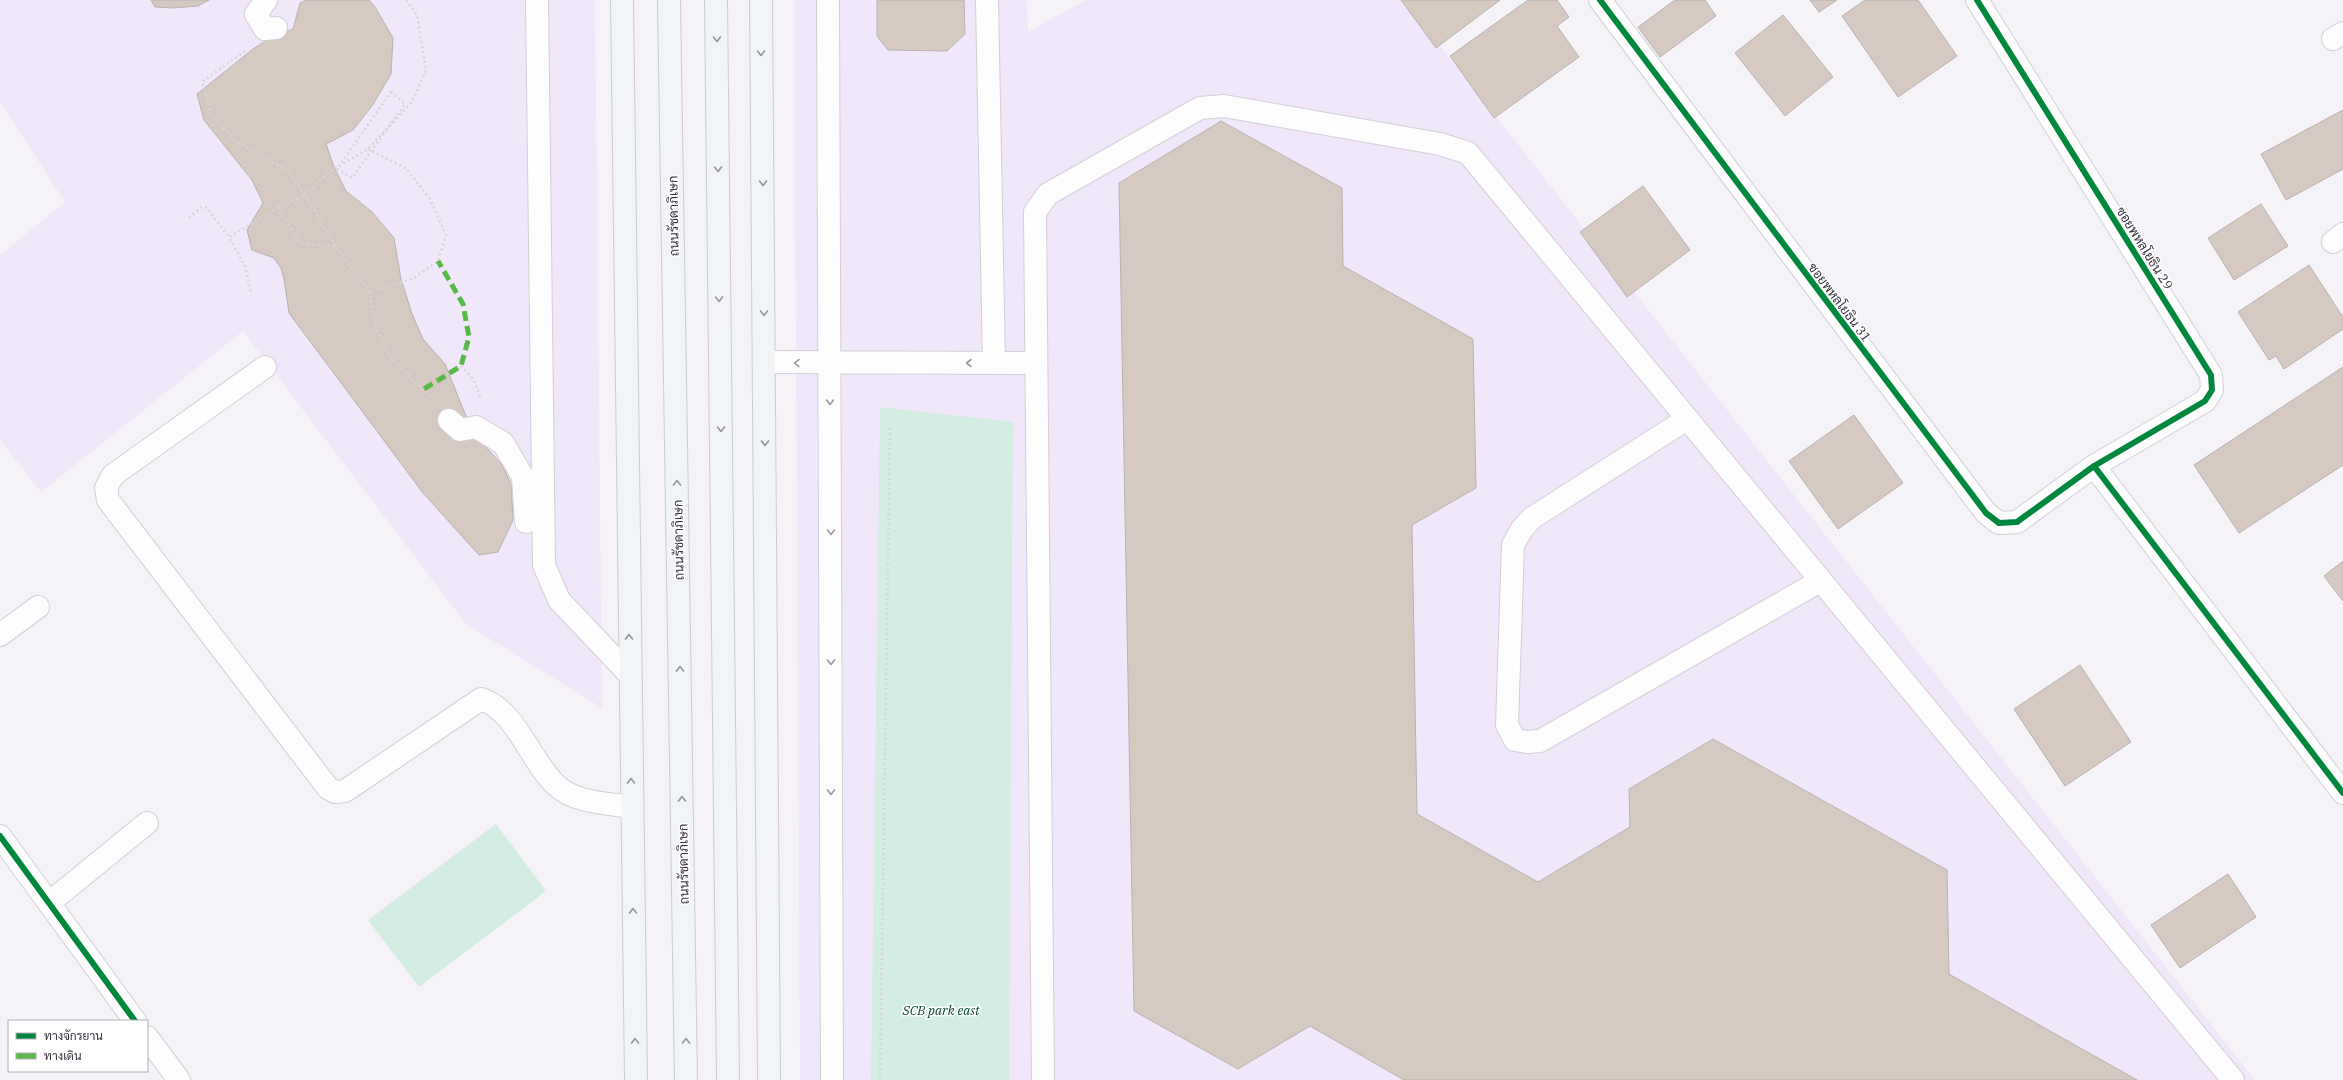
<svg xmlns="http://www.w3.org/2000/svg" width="2343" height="1080" viewBox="0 0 2343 1080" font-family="'IBM Plex Serif',Sarabun,serif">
<rect width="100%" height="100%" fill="#f5f2f8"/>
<path fill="#f0e8fa" d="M0,0H595L602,708L466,624L243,331L41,492L0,440V255L65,202L0,102Z
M794,0H1027L1028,32L1086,0H1404L2255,1080H800Z"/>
<path fill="#d3ede3" d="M880,407L1013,422L1009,1080H871Z
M496,824L546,891L419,987L368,920Z"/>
<path fill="#d5c9c2" stroke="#b8b2b1" d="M151,0H209L198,6L173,8L155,7Z
M306,0H369L375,7L393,38L391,74L372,106L353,130L326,144L334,167L346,191L372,212L394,238L401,279L412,314L423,339L445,364L472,431L502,465L511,484L513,520L498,552L479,555L423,493L289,313L284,279L281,268L274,258L252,250L247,230L263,203L252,180L204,120L197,94L253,49L270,38L293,29L300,3Z
M877,0H964L965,34L947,51L888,50L877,36Z
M1401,0H1500L1436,48Z
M1528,0H1557L1569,17L1557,26L1579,57L1494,118L1450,56Z
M1675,0H1705L1716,16L1660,57L1638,27Z
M1810,0H1837L1819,12Z
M1865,0H1918L1957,56L1898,97L1842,16Z
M1783,15L1833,77L1785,116L1735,53Z
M2343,110V169L2286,200L2261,154Z
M1221,121L1342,188L1343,266L1473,339L1476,488L1412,525L1417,814L1538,882L1630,827L1629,789L1713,739L1947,870L1949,974L2137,1080H1404L1310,1026L1238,1069L1134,1011L1119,183Z
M1643,186L1690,250L1627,297L1580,232Z
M2261,204L2288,246L2234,280L2208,238Z
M2309,265L2343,317V329L2284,369L2276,356L2269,360L2238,312Z
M2343,367V465L2239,533L2194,465Z
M1854,415L1903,483L1838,529L1789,461Z
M2343,561V601L2324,576Z
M2080,665L2131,742L2065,786L2014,709Z
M2228,874L2256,917L2180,968L2151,925Z"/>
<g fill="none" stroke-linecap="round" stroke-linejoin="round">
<defs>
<path id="minor" d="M266,0L256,14L265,29L276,28
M537,0L544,565L559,600L630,675
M828,0L832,1080
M987,0L994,363
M1600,0L1986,513L1999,523L2017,522L2094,466L2205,401L2212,390L2211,375L1977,0
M2333,39L2343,33
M2333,242L2343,234
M765,362L1036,363
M265,367L113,475L106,488L108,500L328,788L335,792L345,791L481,699C516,710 530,761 556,785C574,803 608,803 631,807
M1687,419L1532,518L1522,529L1513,545L1507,725L1515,740L1527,742L1540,741L1820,581
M449,420L460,430L476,427L503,443L523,477L526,522
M2094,466L2343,793
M0,635L38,607
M0,836L135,1021
M49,903L147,823
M147,1037L179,1080
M1043,1080L1035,212L1048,194L1200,108L1224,106L1440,144L1468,153L2233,1080"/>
<path id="major" d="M622,0L636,1080
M669,0L686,1080
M716,0L728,1080
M761,0L769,1080"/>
</defs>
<use href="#minor" stroke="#d2cfd6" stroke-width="24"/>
<use href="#major" stroke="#cfcdd2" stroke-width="24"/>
<path stroke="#d6d6d8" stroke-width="2.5" stroke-dasharray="2 3" stroke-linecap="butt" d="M245,51L202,82L211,114L234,140L288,171L305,195L336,247L300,243L278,208L229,237L245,266L251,292
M391,92L405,104L352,178L337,169Z
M368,149L407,169L430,199L446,235L438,261L414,278L388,287L369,291
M278,208L305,195L327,173L368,149L412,102L426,70L417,15L406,0
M189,218L202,207H206L229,237
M336,247L369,291L376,328L392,359L431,397
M461,366L474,380L480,397
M880,1080L890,426"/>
<use href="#minor" stroke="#fefdfe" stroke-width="22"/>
<use href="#major" stroke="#f2f5f8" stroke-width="22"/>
<path stroke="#58b947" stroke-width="5" stroke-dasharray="10 5" stroke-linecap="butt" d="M424,389L461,366L469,337L463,304L438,261"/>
<defs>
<path id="cycleway" d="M1600,0L1986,513L1999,523L2017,522L2094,466L2205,401L2212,390L2211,375L1977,0
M2094,466L2343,793
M0,836L135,1021"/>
</defs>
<use href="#cycleway" stroke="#fff" stroke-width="8"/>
<use href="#cycleway" stroke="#00873e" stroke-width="6"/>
</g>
<defs><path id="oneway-chevron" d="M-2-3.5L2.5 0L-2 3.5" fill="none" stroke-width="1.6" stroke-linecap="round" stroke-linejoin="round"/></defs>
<g stroke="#95949b">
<use href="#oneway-chevron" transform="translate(717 39) rotate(89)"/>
<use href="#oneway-chevron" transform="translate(761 53) rotate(89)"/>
<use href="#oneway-chevron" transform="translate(718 169) rotate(89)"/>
<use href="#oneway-chevron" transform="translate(763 183) rotate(89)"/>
<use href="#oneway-chevron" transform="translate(719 299) rotate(89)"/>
<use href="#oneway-chevron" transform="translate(764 313) rotate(89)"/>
<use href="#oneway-chevron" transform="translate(721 429) rotate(89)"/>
<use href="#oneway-chevron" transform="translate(765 443) rotate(90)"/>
<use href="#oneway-chevron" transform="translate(677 483) rotate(-91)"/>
<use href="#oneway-chevron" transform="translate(629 637) rotate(-91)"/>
<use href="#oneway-chevron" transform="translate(680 669) rotate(-91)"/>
<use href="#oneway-chevron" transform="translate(631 781) rotate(-91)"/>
<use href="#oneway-chevron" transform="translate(682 799) rotate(-91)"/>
<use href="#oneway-chevron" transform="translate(633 911) rotate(-91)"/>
<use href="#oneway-chevron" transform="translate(635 1041) rotate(-91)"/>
<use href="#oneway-chevron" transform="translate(686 1041) rotate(-91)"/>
</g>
<g stroke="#9b989e">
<use href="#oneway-chevron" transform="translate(797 363) rotate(-179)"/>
<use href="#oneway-chevron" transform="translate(969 363) rotate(180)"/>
<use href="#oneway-chevron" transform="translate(830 402) rotate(90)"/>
<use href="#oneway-chevron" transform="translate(831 532) rotate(90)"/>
<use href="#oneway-chevron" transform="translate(831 662) rotate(90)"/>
<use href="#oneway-chevron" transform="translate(831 792) rotate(90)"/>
</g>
<g text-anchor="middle" stroke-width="3" stroke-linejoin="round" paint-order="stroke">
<g font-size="13" fill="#38333e" stroke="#fff">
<text transform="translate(673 216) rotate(-91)" y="5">ถนนรัชดาภิเษก</text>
<text transform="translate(2145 248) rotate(58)" y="5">ซอยพหลโยธิน 29</text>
<text transform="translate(1840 302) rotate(53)" y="5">ซอยพหลโยธิน 31</text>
<text transform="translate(678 540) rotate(-91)" y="5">ถนนรัชดาภิเษก</text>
<text transform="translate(683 864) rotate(-91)" y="5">ถนนรัชดาภิเษก</text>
</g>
<g font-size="13" font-style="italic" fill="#00442d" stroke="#fff">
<text x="941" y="1015">SCB park east</text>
</g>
</g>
<rect x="8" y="1020" width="140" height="52" fill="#ffffff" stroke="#afadb2"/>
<rect x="16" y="1033" width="20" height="6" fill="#00873e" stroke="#afadb2"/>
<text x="44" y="1040" font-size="12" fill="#38333e">ทางจักรยาน</text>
<rect x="16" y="1053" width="20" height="6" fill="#58b947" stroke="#afadb2"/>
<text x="44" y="1060" font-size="12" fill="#38333e">ทางเดิน</text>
</svg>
